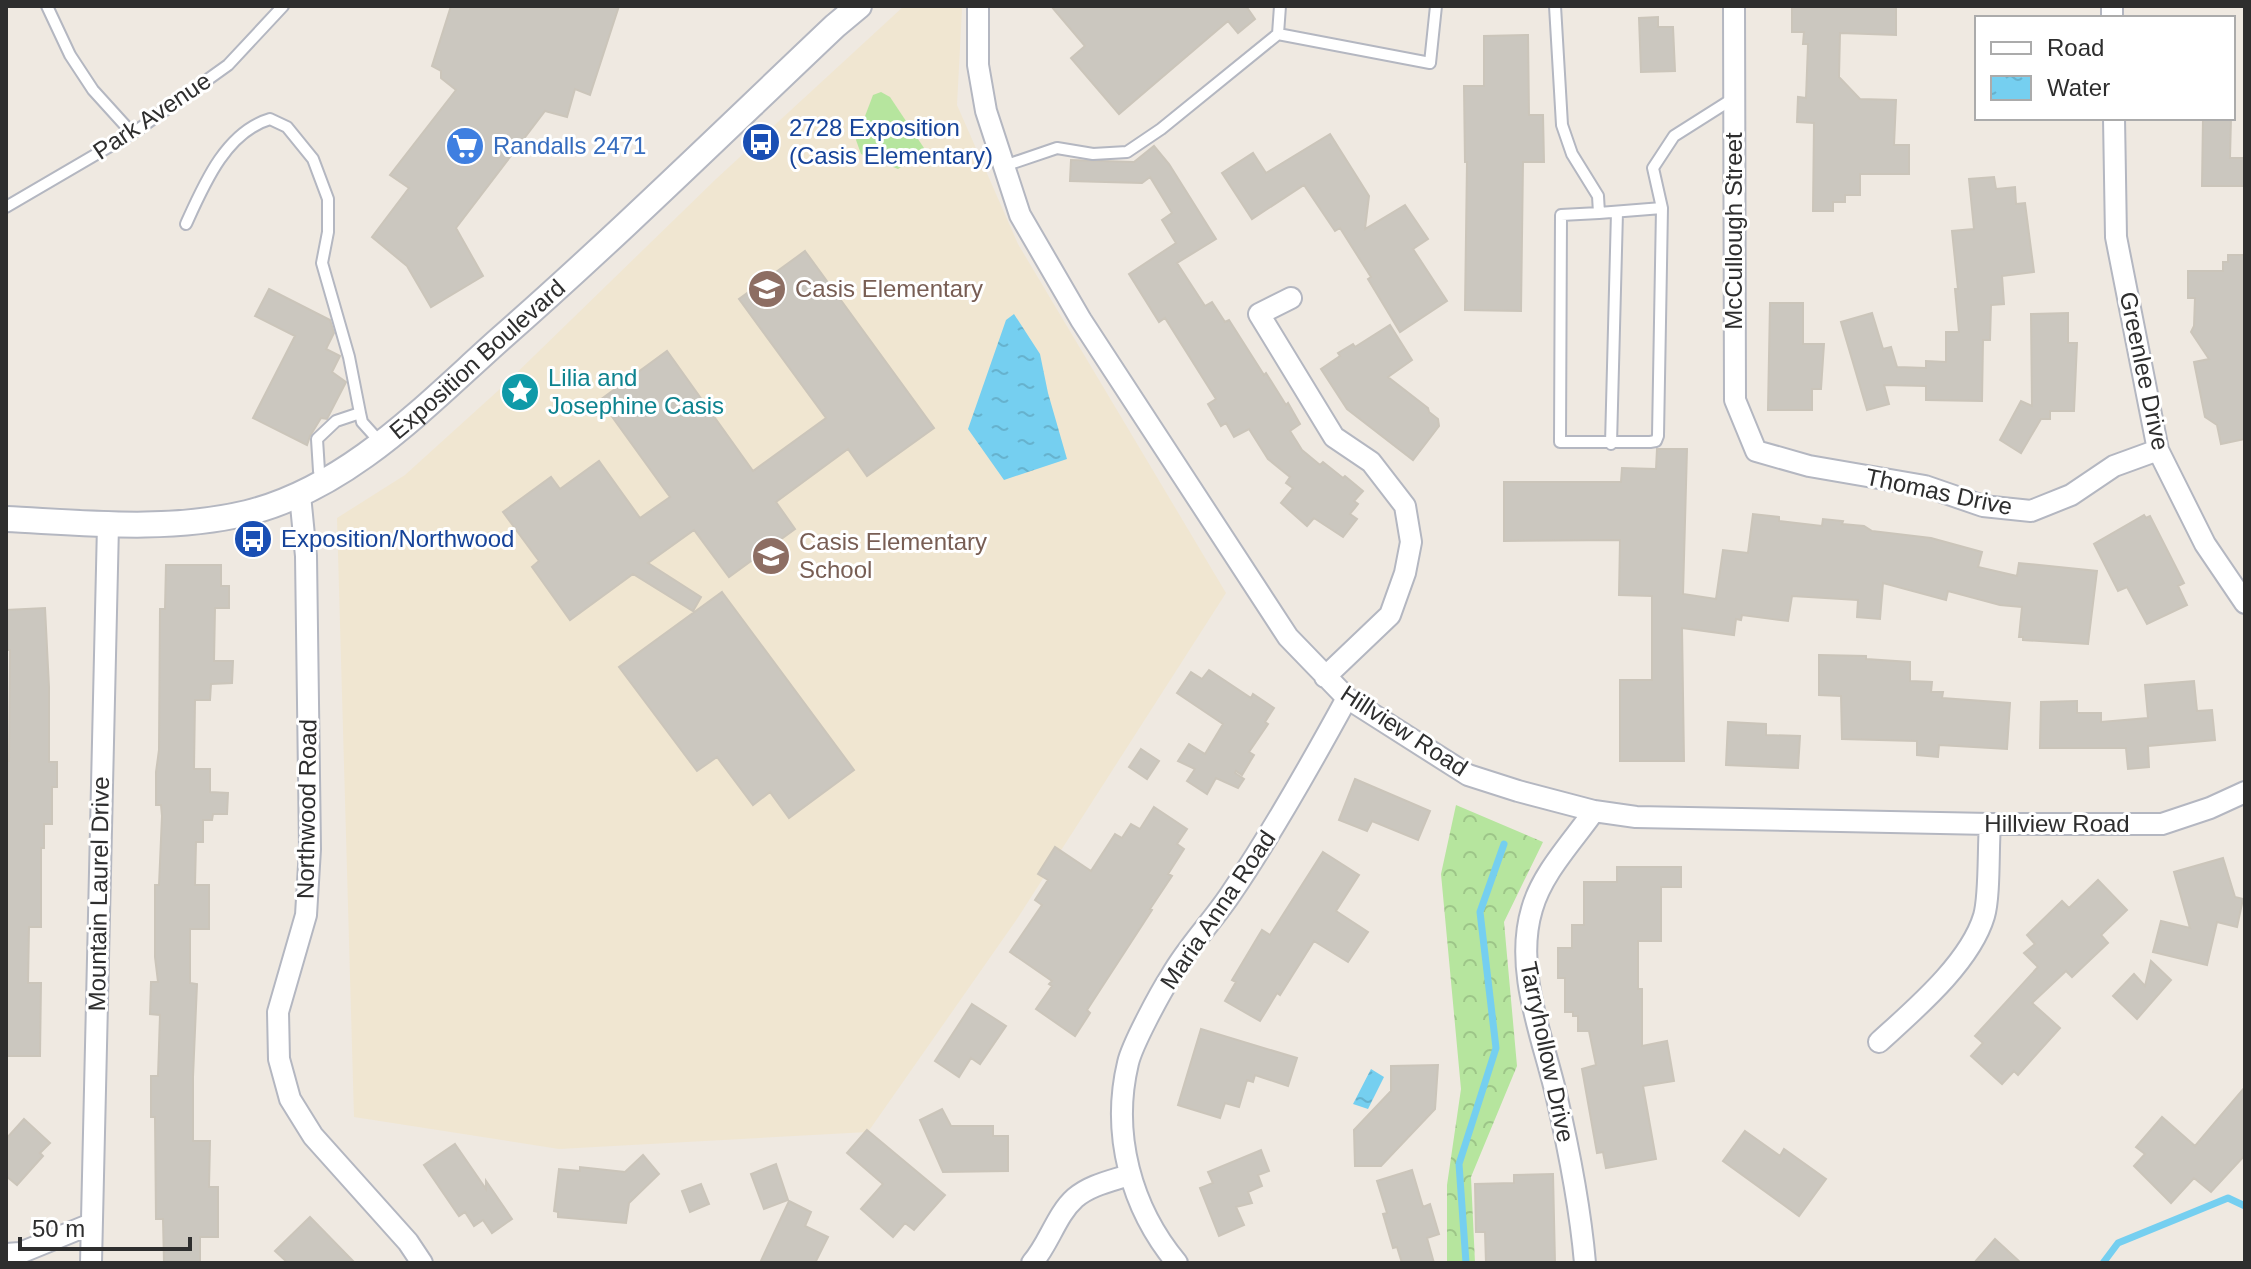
<svg xmlns="http://www.w3.org/2000/svg" width="2251" height="1269" viewBox="0 0 2251 1269" font-family="Arial,sans-serif">
<defs>
<pattern id="forest-crowns" width="20" height="18" patternUnits="userSpaceOnUse" patternTransform="scale(2)"><rect width="20" height="18" fill="#b6e59e"/><path d="M2 6a3 3 0 1 1 6 0M12 15a3 3 0 1 1 6 0" fill="none" stroke="#9dc588"/></pattern>
<pattern id="water-ripples" width="26" height="14" patternUnits="userSpaceOnUse" patternTransform="scale(2)"><rect width="26" height="14" fill="#75cff0"/><path d="M2 4q2-2 4 0t4 0M15 11q2-2 4 0t4 0" fill="none" stroke="#66b2ce"/></pattern>
</defs>
<rect width="100%" height="100%" fill="#efe9e1"/>
<path fill="#f0e6d1" d="M904,6H961L962,9L957,105L1018,244L1226,593L1017,919L868,1132L559,1149L354,1117L337,518L405,475L501,388L716,179Z"/>
<path fill="url(#forest-crowns)" d="M1456,805L1543,842L1504,922L1517,1066L1471,1177L1475,1263H1447V1185L1461,1089L1441,874Z"/>
<path fill="#b6e59e" d="M881,92L890,97L926,151L898,169L861,154L856,140L873,95Z"/>
<path fill="url(#water-ripples)" d="M1014,314L1040,354L1048,393L1067,459L1004,480L968,429L1006,320Z
M1371,1069L1384,1077L1368,1109L1353,1104Z"/>
<g fill="none" stroke-linecap="round" stroke-linejoin="round">
<path stroke="#75cff0" stroke-width="7" d="M1466,1263L1459,1164L1496,1048L1480,912L1504,844
M2103,1263L2118,1243L2228,1198L2245,1206"/>
</g>
<path fill="#cbc7bf" stroke="#cbc5ba" stroke-width="2" d="M451,6H619L590,95L575,89L567,117L545,111L456,228L483,276L431,307L407,266L372,237L409,188L390,175L456,90L441,78V71L432,66Z
M1051,6H1246L1255,19L1238,33L1228,21L1119,114L1071,58L1085,46Z
M1792,6L1896,7V35L1840,33L1839,77L1860,99L1896,100L1894,145H1909V174H1860V195H1845V202H1833V211H1813L1814,123L1797,122L1798,97L1806,98L1808,44H1803L1804,32H1792Z
M1658,17V27H1673L1675,71L1641,72L1639,18Z
M1528,35L1529,115H1543L1544,162H1523L1521,311L1465,310L1467,162H1465L1464,86H1484V36Z
M2203,118H2231L2230,158H2245V186H2202Z
M1330,134L1369,196L1365,229L1405,205L1428,239L1413,249L1447,301L1400,332L1368,279L1371,277L1340,228L1335,231L1304,185L1252,219L1222,173L1253,153L1266,173Z
M1154,146L1169,164L1216,239L1177,263L1205,306L1212,302L1225,322L1229,320L1264,375L1266,373L1286,405L1288,403L1300,424L1290,431L1302,450L1320,465L1323,462L1343,478L1345,476L1363,491L1354,501L1358,504L1350,514L1357,519L1343,537L1314,518L1307,526L1281,503L1293,488L1286,483L1290,477L1268,459L1249,429L1234,437L1226,423L1221,426L1208,404L1216,399L1165,318L1159,322L1129,274L1176,243L1162,220L1172,213L1150,177L1142,183L1070,181L1071,160L1134,162Z
M1994,177L1996,189L2015,187L2016,204L2025,203L2034,272L2002,276L2004,304L1991,305L1990,340H1983L1982,401L1926,400V386L1884,385L1889,404L1867,410L1841,322L1872,313L1883,349L1891,347L1897,367L1926,368V361L1946,362V332H1959L1955,289H1958L1952,231L1974,229L1969,179Z
M805,251L934,428L867,476L848,449L776,502L795,529L729,577L694,530L648,563L701,597L693,611L633,574L570,620L532,567L539,561L503,512L551,477L560,489L599,461L640,518L670,497L600,400L667,351L753,471L826,418L739,299Z
M2228,255H2245V439L2221,444L2217,425L2205,417L2194,362L2209,359L2191,332L2194,326L2195,298H2188V271H2223V262H2228Z
M269,289L330,320L334,333L326,349L340,356L332,372L346,382L327,419L321,418L310,436L307,445L253,418L295,336L255,316Z
M1770,303H1803V344H1824L1821,389H1812V410H1768Z
M2068,313V343H2077L2074,411H2050V419H2041L2021,453L2000,440L2021,401L2032,406L2031,314Z
M1390,325L1412,360L1388,377L1428,408L1429,412L1438,419L1439,426L1413,460L1347,409L1321,369L1340,356L1338,353L1353,344L1355,347Z
M1657,449H1687L1683,594L1716,599L1723,550L1748,553L1753,514L1779,517V521L1822,526L1823,519L1843,521L1842,524L1864,526L1872,531L1931,538L1982,552L1978,567L2017,576L2019,563L2097,571L2088,644L2023,640V637H2019L2022,607L2000,605L1948,591L1946,600L1883,583L1880,619L1857,617L1858,600L1792,596L1788,621L1742,615L1741,620L1736,619L1734,635L1682,628L1684,761H1620V680H1652V596L1619,595L1620,540L1504,541V482H1621L1622,468L1656,469Z
M2144,515L2146,518L2150,516L2184,583L2178,586L2187,605L2147,624L2127,587L2118,591L2094,544Z
M166,565H221V586H229V608H215L214,661H233L232,683L211,684L210,700H195L194,769H210V792L228,793L227,814H213L212,820H203V842H196L195,885H209V929H190V983L197,984L193,1077V1141H210L209,1187H218V1237H200V1263H164L163,1219H156L155,1117H151V1076H158L160,1015L150,1014L151,982H158L155,957V885H159L162,816L161,805H156V772L159,750L160,609H165Z
M722,592L854,770L789,818L770,792L753,805L717,757L697,771L619,667Z
M45,608L49,687V762H57V787H52V824H44V848H41V927H29L28,983H41L40,1056H6V761H9L10,650H6V610Z
M1819,655L1866,656V659L1910,662V681L1932,682L1931,692H1943L1942,698L2010,703L2007,749L1939,745L1938,757L1917,755V741L1842,739L1841,696L1819,695Z
M1209,670L1251,698L1253,694L1274,708L1265,722L1268,724L1249,752L1254,755L1242,775L1236,771L1235,773L1244,779L1238,788L1216,778L1207,794L1187,781L1195,769L1178,761L1189,744L1205,754L1223,724L1177,693L1191,672L1202,679Z
M2194,681L2197,711L2212,710L2215,740L2148,746L2149,767L2128,769L2126,748H2040L2041,702L2077,701V713H2101V722L2148,718L2145,685Z
M1728,722L1766,724V735L1800,736L1798,768L1726,765Z
M1141,749L1159,761L1147,779L1129,767Z
M1355,779L1430,811L1418,840L1372,821L1367,831L1339,820Z
M1154,807L1187,829L1177,844L1184,849L1168,874L1172,876L1150,909L1152,910L1087,1010L1090,1013L1075,1036L1036,1009L1052,986L1049,984L1052,981L1010,952L1042,905L1035,900L1048,880L1038,874L1055,847L1091,871L1115,834L1122,838L1131,824L1140,829Z
M1323,852L1359,875L1336,911L1368,932L1348,962L1314,941L1280,995L1277,993L1260,1021L1225,1001L1236,982L1232,980L1262,930L1270,935Z
M2223,858L2235,897L2243,899L2237,927L2217,922L2207,965L2153,952L2161,921L2190,928L2174,872Z
M1617,867H1681V887H1661V941H1638V989H1642V1046L1667,1041L1674,1081L1643,1086L1656,1159L1606,1168L1603,1152L1597,1153L1582,1069L1596,1065L1589,1031H1578V1016H1573V1012H1565V978H1558V948H1572V925H1584V882H1617Z
M2098,880L2127,910L2101,935L2108,943L2072,977L2066,971L2032,1003L2060,1028L2018,1075L2014,1071L2002,1084L1971,1056L1983,1043L1975,1036L2038,967L2024,953L2035,944L2027,935L2062,901L2069,908Z
M2151,961L2171,980L2137,1019L2113,996L2134,974L2145,986Z
M972,1004L1006,1026L980,1064L971,1058L959,1077L935,1061Z
M1201,1029L1297,1058L1288,1086L1255,1075L1253,1082L1247,1080L1239,1107L1225,1103L1220,1118L1178,1105Z
M1438,1065L1435,1109L1381,1166H1355L1354,1130L1391,1091V1066Z
M2245,1087V1155L2211,1192L2194,1178L2171,1203L2134,1166L2145,1154L2136,1147L2162,1117L2195,1146Z
M942,1109L951,1126H993V1136H1008V1171L943,1172L920,1120Z
M24,1119L50,1143L40,1153L43,1156L17,1185L6,1176V1139Z
M867,1130L945,1195L914,1230L905,1223L893,1237L861,1209L883,1184L847,1153Z
M1745,1131L1780,1156L1784,1149L1826,1179L1799,1216L1723,1161Z
M455,1144L486,1189V1181L512,1219L492,1233L483,1220L474,1226L465,1212L459,1216L424,1165Z
M1261,1150L1269,1171L1258,1175L1262,1186L1248,1192L1252,1203L1236,1207L1244,1225L1219,1236L1200,1188L1213,1183L1208,1172Z
M643,1155L659,1174L629,1203L626,1223L558,1217V1212L554,1211L559,1169L580,1171V1167L625,1172Z
M776,1164L788,1200L764,1209L751,1174Z
M1412,1170L1423,1207L1430,1204L1439,1234L1427,1238L1434,1263H1402L1397,1247L1393,1248L1383,1214L1387,1213L1377,1181Z
M1553,1174L1555,1263H1486L1485,1232H1476L1475,1184L1514,1183V1175Z
M701,1184L709,1204L690,1212L682,1191Z
M789,1201L811,1212L805,1226L828,1237L815,1263H760Z
M310,1217L355,1263H288L275,1251Z
M1995,1239L2021,1263H1974Z"/>
<g fill="none" stroke-linecap="round" stroke-linejoin="round">
<defs>
<path id="service" d="M47,6L70,55L93,90L132,133
M1555,6L1562,125L1572,154L1598,196L1599,213L1662,208L1653,168L1674,136L1734,98
M1278,34L1280,6
M1004,166L1057,148L1093,154L1127,152L1161,129L1278,34L1430,63L1436,6
M6,207L136,131L228,65L283,6
M1599,213L1561,215L1560,442H1650L1656,441L1658,436L1662,208
M186,224C204,184 226,132 270,119L287,127L313,159L328,199V232L322,263L349,357L360,413L336,421L317,439L319,471L324,479
M360,413L362,422L380,442
M1611,444L1617,212"/>
<path id="minor" d="M978,6V65L986,111L1020,215L1081,320L1288,637L1347,698L1468,775L1518,791L1594,811L1636,817L1990,824H2162L2210,808L2245,792
M1734,6L1735,400L1756,451L1809,466L1925,486L1983,506L2031,511L2071,495L2114,466L2158,450
M2112,6V18
M2114,118L2116,237L2158,450L2205,544L2245,603
M1291,298L1259,314L1334,437L1371,462L1405,506L1411,542L1405,573L1390,615L1325,677
M300,495L306,556L310,849L306,915L278,1012L279,1059L290,1099L313,1136L408,1242L422,1263
M1879,1042C1914,1010 1970,963 1984,916C1990,896 1988,847 1990,824
M6,1254L20,1253L91,1224
M91,1263L108,525
M1032,1263C1049,1244 1056,1215 1075,1198C1090,1185 1111,1181 1129,1175
M1177,1263C1131,1208 1111,1134 1128,1063C1132,1045 1160,993 1171,976C1188,946 1213,921 1232,892C1274,830 1311,764 1347,698
M1585,1263C1580,1206 1569,1150 1556,1094C1542,1035 1514,969 1532,909C1542,873 1573,841 1594,811"/>
<g id="tertiary">
<path id="s1" d="M6,519C86,523 168,532 247,513C348,488 424,407 499,340C614,239 724,131 835,26L859,6"/>
</g>
</defs>
<use href="#service" stroke="#b4b7c1" stroke-width="14"/>
<use href="#minor" stroke="#b4b7c1" stroke-width="24"/>
<use href="#tertiary" stroke="#b4b7c1" stroke-width="28"/>
<use href="#service" stroke="#fff" stroke-width="10"/>
<use href="#minor" stroke="#fff" stroke-width="20"/>
<use href="#tertiary" stroke="#fff" stroke-width="24"/>
</g>
<defs>
<symbol id="bus-disc" viewBox="-11 -11 22 22"><circle r="9.5" fill="#1a4fb4" stroke="#fff"/><path d="M-5-6H5V4H4V6H2V4H-2V6H-4V4H-5ZM-3.5-4V0h7V-4ZM-3.5 1.2v1.5H-2V1.2ZM2 1.2v1.5H3.5V1.2Z" fill="#fff"/></symbol>
<symbol id="supermarket-disc" viewBox="-11 -11 22 22"><circle r="9.5" fill="#3f7fe0" stroke="#fff"/><path d="M-6-5.5h2.5l.6 2H6L4.5 2H-2.5L-4.4-4H-6ZM-1.5 3.2a1.3 1.3 0 1 0 .1 0ZM3 3.2a1.3 1.3 0 1 0 .1 0Z" fill="#fff"/></symbol>
<symbol id="school-disc" viewBox="-11 -11 22 22"><circle r="9.5" fill="#8d6e63" stroke="#fff"/><path d="M0-5L7-2L0 1L-7-2ZM-4 1L0 2.5L4 1V4Q0 6-4 4Z" fill="#fff"/></symbol>
<symbol id="sight-disc" viewBox="-11 -11 22 22"><circle r="9.5" fill="#0f9aa8" stroke="#fff"/><path d="M0-6L1.8-2.2L6-1.7L2.9 1.2L3.7 5.4L0 3.3L-3.7 5.4L-2.9 1.2L-6-1.7L-1.8-2.2Z" fill="#fff"/></symbol>
</defs>
<g fill-rule="evenodd">
<use href="#bus-disc" x="739" y="120" width="44" height="44"/>
<use href="#supermarket-disc" x="443" y="124" width="44" height="44"/>
<use href="#school-disc" x="745" y="267" width="44" height="44"/>
<use href="#sight-disc" x="498" y="370" width="44" height="44"/>
<use href="#bus-disc" x="231" y="517" width="44" height="44"/>
<use href="#school-disc" x="749" y="534" width="44" height="44"/>
</g>
<g text-anchor="middle" stroke-width="6" stroke-linejoin="round" paint-order="stroke">
<g font-size="24" fill="#2e2e2e" stroke="#fff">
<text transform="translate(152 116) rotate(-34)" y="8">Park Avenue</text>
<text transform="translate(1734 231) rotate(-90)" y="8">McCullough Street</text>
<text dy="8" stroke="none"><textPath href="#s1" startOffset="522">Exposition Boulevard</textPath></text>
<text transform="translate(2144 371) rotate(78)" y="8">Greenlee Drive</text>
<text transform="translate(1939 492) rotate(12)" y="8">Thomas Drive</text>
<text transform="translate(1404 731) rotate(33)" y="8">Hillview Road</text>
<text transform="translate(307 809) rotate(-89)" y="8">Northwood Road</text>
<text x="2057" y="832">Hillview Road</text>
<text transform="translate(99 894) rotate(-89)" y="8">Mountain Laurel Drive</text>
<text transform="translate(1218 910) rotate(-56)" y="8">Maria Anna Road</text>
<text transform="translate(1547 1052) rotate(78)" y="8">Tarryhollow Drive</text>
</g>
<g font-size="24" fill="#164399" stroke="#fff" text-anchor="start">
<text x="789" y="136">2728 Exposition<tspan x="789" dy="28">(Casis Elementary)</tspan></text>
<text x="281" y="547">Exposition/Northwood</text>
</g>
<g font-size="24" fill="#366cbe" stroke="#fff" text-anchor="start">
<text x="493" y="154">Randalls 2471</text>
</g>
<g font-size="24" fill="#785e54" stroke="#fff" text-anchor="start">
<text x="795" y="297">Casis Elementary</text>
<text x="799" y="550">Casis Elementary<tspan x="799" dy="28">School</tspan></text>
</g>
<g font-size="24" fill="#0d838f" stroke="#fff" text-anchor="start">
<text x="548" y="386">Lilia and<tspan x="548" dy="28">Josephine Casis</tspan></text>
</g>
</g>
<rect width="2251" height="1269" fill="none" stroke="#2e2e2e" stroke-width="16"/>
<rect x="1975" y="16" width="260" height="104" fill="#ffffff" stroke="#ababab" stroke-width="2"/>
<rect x="1991" y="42" width="40" height="12" fill="#ffffff" stroke="#ababab" stroke-width="2"/>
<text x="2047" y="56" font-size="24" fill="#2e2e2e">Road</text>
<rect x="1991" y="76" width="40" height="24" fill="url(#water-ripples)" stroke="#ababab" stroke-width="2"/>
<text x="2047" y="96" font-size="24" fill="#2e2e2e">Water</text>
<path d="M20 1237v12h170v-12" fill="none" stroke="#2e2e2e" stroke-width="4"/>
<text x="32" y="1237" font-size="24" fill="#2e2e2e" stroke="#ffffff" stroke-width="6" paint-order="stroke">50 m</text>
</svg>
